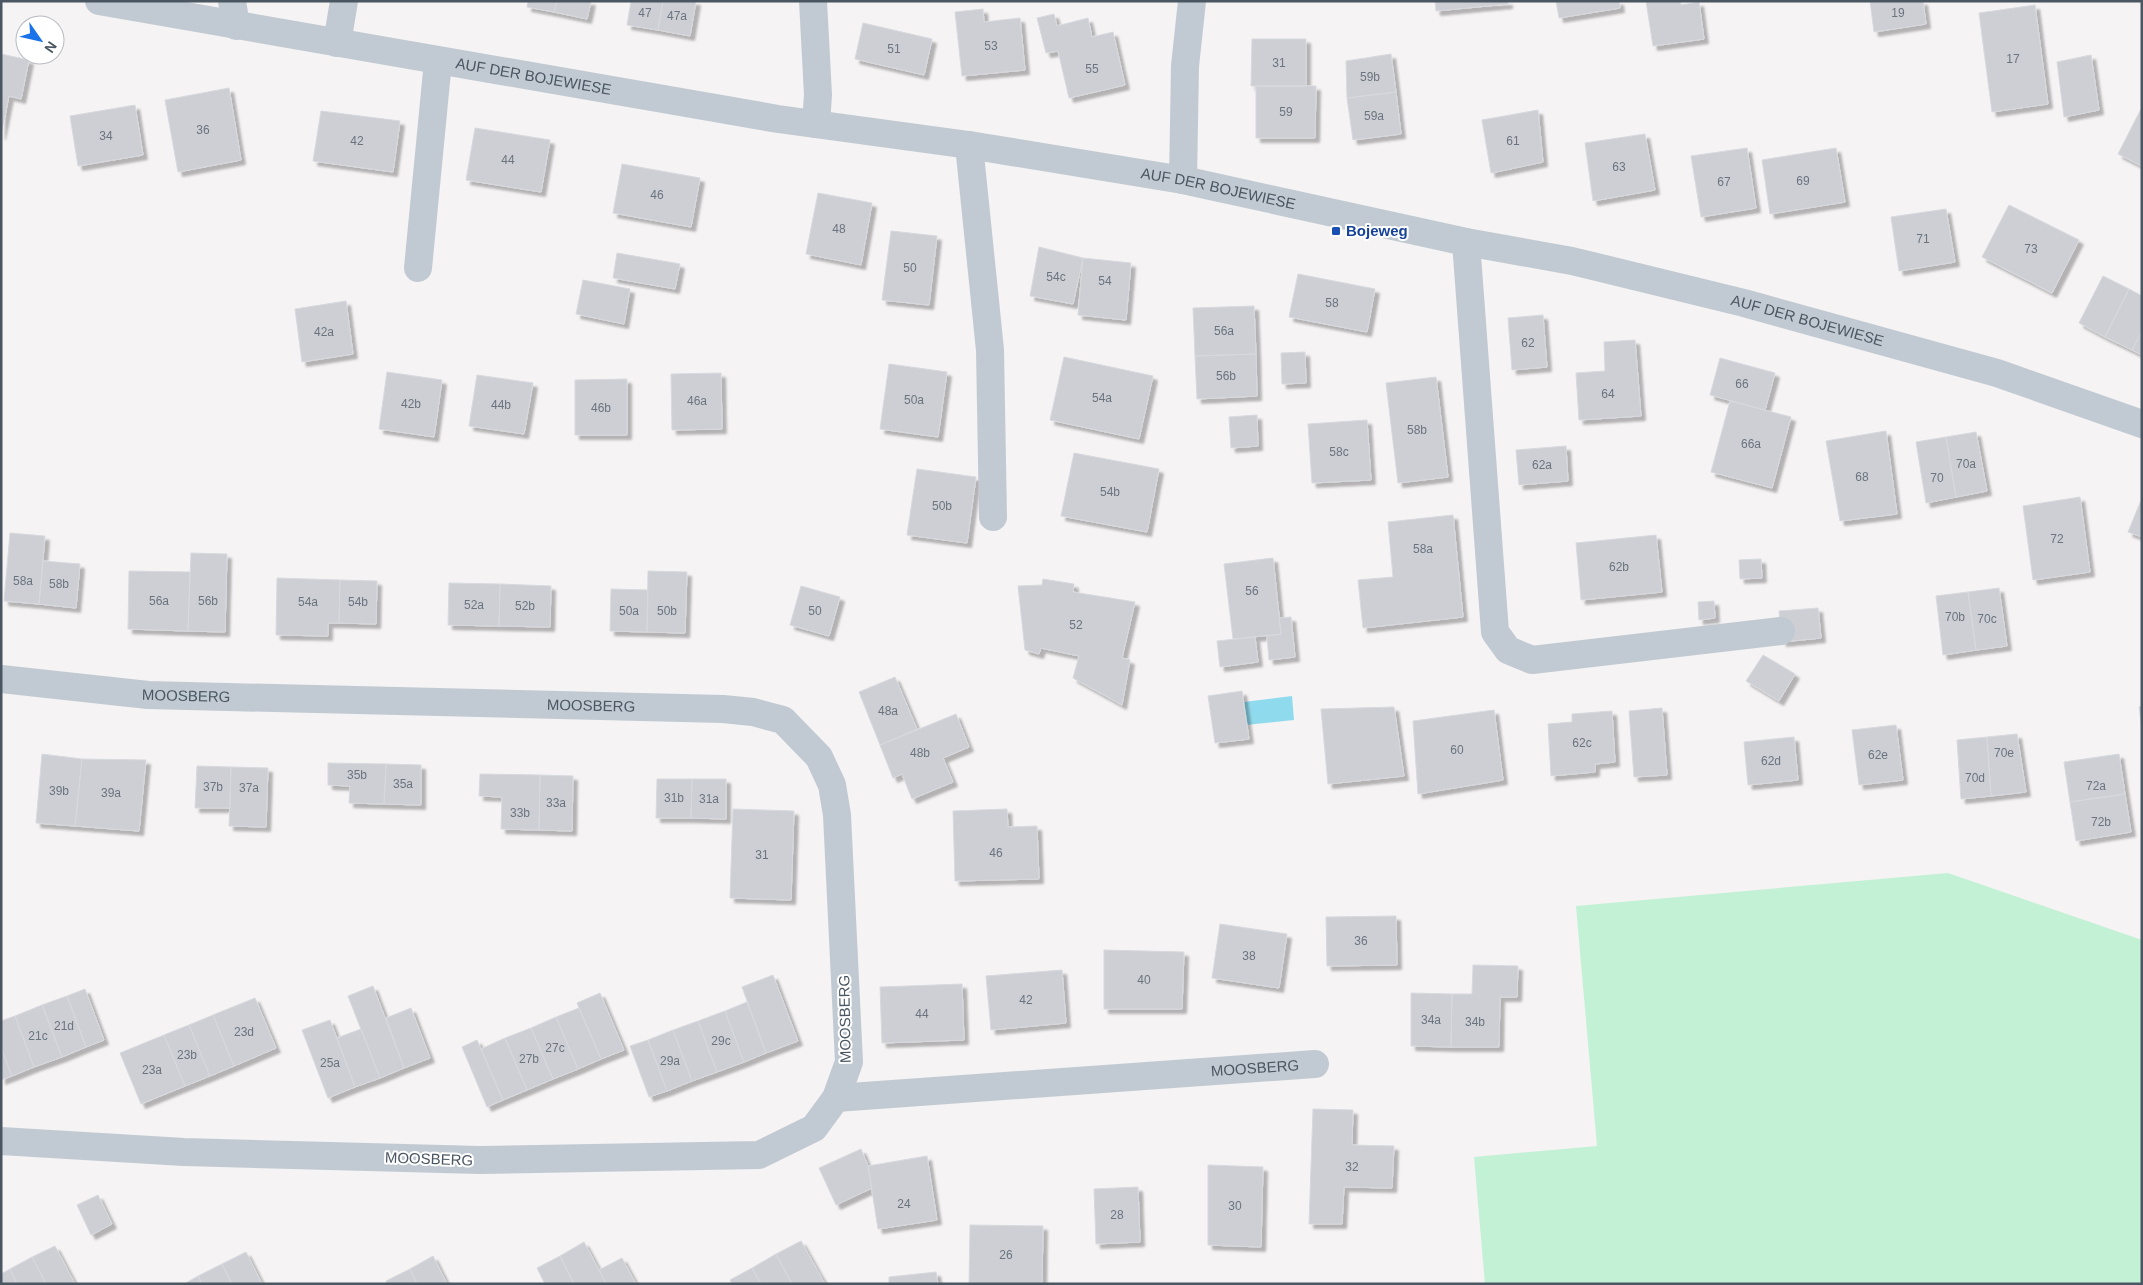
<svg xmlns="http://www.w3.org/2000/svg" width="2143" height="1285" viewBox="0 0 2143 1285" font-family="Helvetica,sans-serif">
<defs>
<filter id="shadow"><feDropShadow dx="4.5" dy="4.5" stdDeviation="1" flood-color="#0004"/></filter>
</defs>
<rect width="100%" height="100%" fill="#f5f3f3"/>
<path fill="#c3f1d5" d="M1948,873L2142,940V1284H1485L1474,1157L1597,1146L1576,906Z"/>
<path fill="#90daee" d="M1292,696L1294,720L1246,725L1244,702Z"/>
<path fill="#cdcfd5" stroke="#d7d9de" filter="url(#shadow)" d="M528,1H557L554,12L527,7Z
M557,1H591L587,19L554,12Z
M631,1H663L658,30L627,25Z
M663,1H696L690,36L658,30Z
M1435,1H1508V4L1436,11Z
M1556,1H1619L1620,8L1559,18Z
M1646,1H1680L1681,5L1699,2L1704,39L1653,46Z
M1870,1H1923L1926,24L1874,32Z
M2035,5L2048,104L1992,112L1979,13Z
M983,9L984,22L1020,18L1025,70L962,76L955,12Z
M1054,14L1057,26L1088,18L1092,37L1113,32L1125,85L1069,98L1058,51L1046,53L1037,18Z
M863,23L932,39L924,75L855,59Z
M1252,39H1306V86H1251Z
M1,54L29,60L21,99L9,96L1,135Z
M1391,54L1396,92L1347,98L1346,61Z
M2091,55L2099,110L2064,117L2057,62Z
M1256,86H1316L1315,138H1256Z
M229,88L241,160L178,172L165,100Z
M1396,92L1401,134L1353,140L1347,98Z
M135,105L143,155L78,166L70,116Z
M2142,107V166L2118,154Z
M1538,110L1543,162L1491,173L1482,120Z
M321,111L400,121L393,172L313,161Z
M475,128L550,140L541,192L466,180Z
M1645,134L1655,190L1593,201L1585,143Z
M1747,148L1756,208L1701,217L1691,156Z
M1836,148L1845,202L1770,214L1762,160Z
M622,164L700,178L691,227L613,213Z
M818,193L872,203L861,265L806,254Z
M2009,205L2079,240L2052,293L1982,257Z
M1946,209L1955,262L1899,271L1891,217Z
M891,231L937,236L929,305L882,300Z
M1039,247L1083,258L1073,304L1030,296Z
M617,253L680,264L675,289L613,278Z
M1083,258L1131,263L1126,320L1078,315Z
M1298,274L1375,289L1367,332L1289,317Z
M2103,276L2129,289L2105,337L2079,323Z
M583,280L630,289L624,324L576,314Z
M2129,289L2142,296V331L2132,350L2105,337Z
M346,301L353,354L302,362L295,309Z
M1254,306L1256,354L1195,356L1193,308Z
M1543,315L1547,367L1512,370L1508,318Z
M2142,331V355L2132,350Z
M1635,340L1641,416L1579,420L1576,373L1605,371L1604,342Z
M1305,352L1306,383L1282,384L1281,353Z
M1256,354L1257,396L1197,399L1195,356Z
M1064,357L1153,376L1139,439L1050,420Z
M1720,358L1775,373L1765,410L1710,395Z
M889,364L947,372L938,437L880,429Z
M387,372L442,380L434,437L379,429Z
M721,373L722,429L672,430L671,374Z
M477,375L533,383L524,434L469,426Z
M1436,377L1448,477L1398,483L1386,383Z
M627,379V435H575V380Z
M1730,401L1791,417L1772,488L1711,472Z
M1257,415L1258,446L1231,448L1229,417Z
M1367,420L1371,480L1312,483L1308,424Z
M1886,431L1897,514L1840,521L1826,441Z
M1976,432L1987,491L1956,497L1946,437Z
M1946,437L1956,497L1926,503L1916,442Z
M1566,446L1568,481L1519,485L1516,450Z
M1074,453L1159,469L1147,532L1061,516Z
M917,469L976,477L967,543L907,535Z
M2080,497L2090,572L2033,580L2023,506Z
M2142,498V537L2128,532Z
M1453,515L1463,617L1363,628L1358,580L1393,577L1388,522Z
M10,533L45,536L39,604L4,601Z
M1656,535L1662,592L1581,600L1576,543Z
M191,553L227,554L225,632L188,631Z
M1273,558L1281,634L1233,639L1224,564Z
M1761,559L1762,578L1740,579L1739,560Z
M43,561L80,564L76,608L39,604Z
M129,571L190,572L188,631L128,629Z
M648,571L687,572L685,633L647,632Z
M277,578L340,580L339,623H328V636L276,635Z
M1043,579L1074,584L1073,592L1135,602L1122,658L1130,660L1122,705L1073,678L1079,656L1041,648L1039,654L1025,650L1018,586L1042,585Z
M340,580L377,581L376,624L339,623Z
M449,583L500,584L499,626L448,625Z
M500,584L551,586L550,627L499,626Z
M801,586L840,597L829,636L790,625Z
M1999,588L2007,646L1976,650L1968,592Z
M611,589L648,590L647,632L610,631Z
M1968,592L1976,650L1943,655L1936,596Z
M1714,601L1715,618L1699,620L1698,602Z
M1818,608L1821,638L1782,642L1779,611Z
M1291,617L1295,657L1269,660L1267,636L1281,634L1279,618Z
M1255,637L1258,662L1220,667L1217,641Z
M1763,655L1795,674L1779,701L1746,681Z
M895,677L917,729L880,745L859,692Z
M1242,691L1249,739L1215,743L1208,696Z
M2142,706V729L2139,707Z
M1394,707L1404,776L1328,784L1321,709Z
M1662,708L1667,775L1634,777L1629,711Z
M1494,710L1503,780L1418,794L1413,721Z
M1612,711L1615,762L1595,764V772L1551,776L1548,724L1572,722V714Z
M956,714L969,747L943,758L953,782L912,799L902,774L893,778L880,745Z
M1896,725L1903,780L1859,785L1852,730Z
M2017,734L2026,792L1991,796L1987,737Z
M1794,737L1798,780L1748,785L1744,742Z
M1987,737L1991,796L1961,799L1957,740Z
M42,754L82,759L75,826L36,823Z
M2119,754L2125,794L2070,802L2064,762Z
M82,759L146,760L139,831L75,826Z
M328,763L386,764L384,804L349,803L350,786L328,785Z
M386,764L421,765V805L384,804Z
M197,766L231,767L230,808H195Z
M231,767L268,768L266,827L229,826Z
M480,774L540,775L539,830L501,829L502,797L479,796Z
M540,775L573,776L572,831L539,830Z
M657,779H692L691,818H656Z
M692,779H726V819L691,818Z
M2125,794L2131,832L2076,841L2070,802Z
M733,809L794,811L791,900L730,898Z
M1007,809L1008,827L1037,826L1039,879L955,881L953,811Z
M1396,916L1397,965L1327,966L1326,917Z
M1220,924L1287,934L1279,988L1212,978Z
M1104,950L1184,952L1182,1009H1104Z
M1473,965L1518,966L1517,997H1500L1499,1047H1451L1452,994H1472Z
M1062,970L1066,1023L991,1030L986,976Z
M773,975L798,1041L766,1053L742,987Z
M962,984L964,1040L882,1043L880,987Z
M373,986L404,1068L380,1078L348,996Z
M85,989L104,1040L86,1047L67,996Z
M600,993L624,1050L601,1059L577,1003Z
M1411,993L1452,994L1451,1047L1411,1046Z
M67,996L86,1047L62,1057L42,1005Z
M255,998L276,1048L234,1066L213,1015Z
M747,1002L766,1053L744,1062L725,1011Z
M42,1005L62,1057L34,1067L15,1016Z
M411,1008L430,1058L404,1068L386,1018Z
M579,1008L601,1059L578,1069L556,1017Z
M725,1011L744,1062L717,1072L698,1021Z
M213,1015L234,1066L210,1076L189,1025Z
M15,1016L34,1067L12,1076L1,1048V1021Z
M556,1017L578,1069L553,1079L531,1028Z
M330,1020L355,1087L328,1098L302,1030Z
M698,1021L717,1072L692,1081L673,1030Z
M189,1025L210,1076L185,1086L164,1035Z
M531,1028L553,1079L527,1090L505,1038Z
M361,1029L380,1078L355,1087L337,1038Z
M673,1030L692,1081L667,1091L648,1040Z
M164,1035L185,1086L141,1104L120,1053Z
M505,1038L527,1090L503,1100L481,1049Z
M477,1040L503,1100L487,1107L462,1047Z
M648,1040L667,1091L649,1097L630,1046Z
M1,1048L12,1076L1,1080Z
M1313,1109L1353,1110L1352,1145L1394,1146L1392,1188L1344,1187L1342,1224H1309Z
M861,1149L868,1166L872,1188L836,1205L819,1168Z
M927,1156L937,1220L878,1229L868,1166Z
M1208,1165L1263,1167L1261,1247L1208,1245Z
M1138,1187L1140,1242L1096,1244L1094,1189Z
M98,1195L112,1224L91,1235L77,1205Z
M970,1225L1043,1226L1042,1284H969Z
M801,1241L825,1284H792L776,1254Z
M584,1242L599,1270L606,1284H574L560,1256Z
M55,1246L75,1284H46L32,1257Z
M246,1252L262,1284H232L222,1264Z
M776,1254L792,1284H761L752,1268Z
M433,1256L447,1284H417L410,1269Z
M560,1256L574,1284H545L537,1268Z
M32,1257L46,1284H17L10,1269Z
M622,1258L636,1284H606L599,1270Z
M222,1264L232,1284H202L198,1276Z
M752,1268L761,1284H732L730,1280Z
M10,1269L17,1284H1V1274Z
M410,1269L417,1284H387L386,1281Z
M936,1272L938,1284H889V1277Z
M198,1276L202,1284H184Z"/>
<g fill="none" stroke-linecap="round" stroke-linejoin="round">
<g stroke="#c1cad2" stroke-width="28">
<path id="s1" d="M99,1L778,119L969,145L1183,180L1466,242L1572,261L1744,303L1997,373L2142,424"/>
<path d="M232,1L236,26"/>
<path d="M813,1L818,95L816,124"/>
<path d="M337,43L344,1"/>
<path d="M969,145L990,350L993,517"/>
<path d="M1183,180L1185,66L1192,1"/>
<path d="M1466,242L1495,632L1508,650L1532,660L1781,631"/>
<path d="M418,268L438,61"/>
<path id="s2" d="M1,679L148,695L723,709L753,712L783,720L819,757L832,785L837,815L849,1062L836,1098L814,1128L759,1155L480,1160L184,1152L1,1141"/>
<path id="s3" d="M836,1098L1315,1064"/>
</g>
</g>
<rect fill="#1a4fb4" stroke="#fff" stroke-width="2" x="1331" y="226" width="10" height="10" rx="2.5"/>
<g text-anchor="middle" stroke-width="4" stroke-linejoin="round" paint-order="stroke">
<g font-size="12" fill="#6b747e">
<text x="645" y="17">47</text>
<text x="1898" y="17">19</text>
<text x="677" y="20">47a</text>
<text x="991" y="50">53</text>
<text x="894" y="53">51</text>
<text x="2013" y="63">17</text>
<text x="1279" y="67">31</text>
<text x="1092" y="73">55</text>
<text x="1370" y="81">59b</text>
<text x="1286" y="116">59</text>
<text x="1374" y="120">59a</text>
<text x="203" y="134">36</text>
<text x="106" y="140">34</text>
<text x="357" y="145">42</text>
<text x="1513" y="145">61</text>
<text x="508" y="164">44</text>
<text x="1619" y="171">63</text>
<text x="1803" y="185">69</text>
<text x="1724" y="186">67</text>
<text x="657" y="199">46</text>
<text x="839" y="233">48</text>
<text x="1923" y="243">71</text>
<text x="2031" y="253">73</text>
<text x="910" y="272">50</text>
<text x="1056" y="281">54c</text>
<text x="1105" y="285">54</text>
<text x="1332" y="307">58</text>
<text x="1224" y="335">56a</text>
<text x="324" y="336">42a</text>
<text x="1528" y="347">62</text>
<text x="1226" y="380">56b</text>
<text x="1742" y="388">66</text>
<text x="1608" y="398">64</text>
<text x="1102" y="402">54a</text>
<text x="914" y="404">50a</text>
<text x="697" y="405">46a</text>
<text x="411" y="408">42b</text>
<text x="501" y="409">44b</text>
<text x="601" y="412">46b</text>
<text x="1417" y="434">58b</text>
<text x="1751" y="448">66a</text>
<text x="1339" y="456">58c</text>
<text x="1966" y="468">70a</text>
<text x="1542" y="469">62a</text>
<text x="1862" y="481">68</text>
<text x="1937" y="482">70</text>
<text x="1110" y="496">54b</text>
<text x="942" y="510">50b</text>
<text x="2057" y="543">72</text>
<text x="1423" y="553">58a</text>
<text x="1619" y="571">62b</text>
<text x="23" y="585">58a</text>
<text x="59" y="588">58b</text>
<text x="1252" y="595">56</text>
<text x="159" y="605">56a</text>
<text x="208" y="605">56b</text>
<text x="308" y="606">54a</text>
<text x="358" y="606">54b</text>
<text x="474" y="609">52a</text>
<text x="525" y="610">52b</text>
<text x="629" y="615">50a</text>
<text x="667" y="615">50b</text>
<text x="815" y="615">50</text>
<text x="1955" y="621">70b</text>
<text x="1987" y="623">70c</text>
<text x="1076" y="629">52</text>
<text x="888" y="715">48a</text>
<text x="1582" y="747">62c</text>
<text x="1457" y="754">60</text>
<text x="920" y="757">48b</text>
<text x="2004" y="757">70e</text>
<text x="1878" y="759">62e</text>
<text x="1771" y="765">62d</text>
<text x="357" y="779">35b</text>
<text x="1975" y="782">70d</text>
<text x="403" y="788">35a</text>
<text x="2096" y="790">72a</text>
<text x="213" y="791">37b</text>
<text x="249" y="792">37a</text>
<text x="59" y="795">39b</text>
<text x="111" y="797">39a</text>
<text x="674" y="802">31b</text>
<text x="709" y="803">31a</text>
<text x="556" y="807">33a</text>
<text x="520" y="817">33b</text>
<text x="2101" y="826">72b</text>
<text x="996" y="857">46</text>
<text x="762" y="859">31</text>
<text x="1361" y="945">36</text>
<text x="1249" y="960">38</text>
<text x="1144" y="984">40</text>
<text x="1026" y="1004">42</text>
<text x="922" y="1018">44</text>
<text x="1431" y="1024">34a</text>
<text x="1475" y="1026">34b</text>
<text x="64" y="1030">21d</text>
<text x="244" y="1036">23d</text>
<text x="38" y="1040">21c</text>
<text x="721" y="1045">29c</text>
<text x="555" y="1052">27c</text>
<text x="187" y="1059">23b</text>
<text x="529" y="1063">27b</text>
<text x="670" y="1065">29a</text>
<text x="330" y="1067">25a</text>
<text x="152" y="1074">23a</text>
<text x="1352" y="1171">32</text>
<text x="904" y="1208">24</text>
<text x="1235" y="1210">30</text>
<text x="1117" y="1219">28</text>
<text x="1006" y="1259">26</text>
</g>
<g font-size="15" fill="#4a5661" stroke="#fff">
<text dy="5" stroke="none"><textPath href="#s1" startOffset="441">AUF DER BOJEWIESE</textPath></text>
<text dy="5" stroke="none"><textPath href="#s1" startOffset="1135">AUF DER BOJEWIESE</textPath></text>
<text dy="5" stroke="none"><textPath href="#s1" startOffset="1739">AUF DER BOJEWIESE</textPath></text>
<text dy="5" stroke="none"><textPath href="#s2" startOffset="186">MOOSBERG</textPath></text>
<text dy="5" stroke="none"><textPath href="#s2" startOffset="591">MOOSBERG</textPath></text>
<text transform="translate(845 1019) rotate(-91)" y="5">MOOSBERG</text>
<text dy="5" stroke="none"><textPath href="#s3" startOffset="420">MOOSBERG</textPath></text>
<text transform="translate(429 1159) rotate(2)" y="5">MOOSBERG</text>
</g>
<g font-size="15" font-weight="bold" fill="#164399" stroke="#fff" text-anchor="start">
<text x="1346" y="236">Bojeweg</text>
</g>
</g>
<rect width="2143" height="1285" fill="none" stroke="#4a5661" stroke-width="5"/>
<g transform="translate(40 40) rotate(124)"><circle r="24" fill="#ffffff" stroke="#b7bbc0"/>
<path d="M0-4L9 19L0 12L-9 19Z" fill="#1a73e8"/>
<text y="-8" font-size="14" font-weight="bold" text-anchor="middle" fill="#4a5661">N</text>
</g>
</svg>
